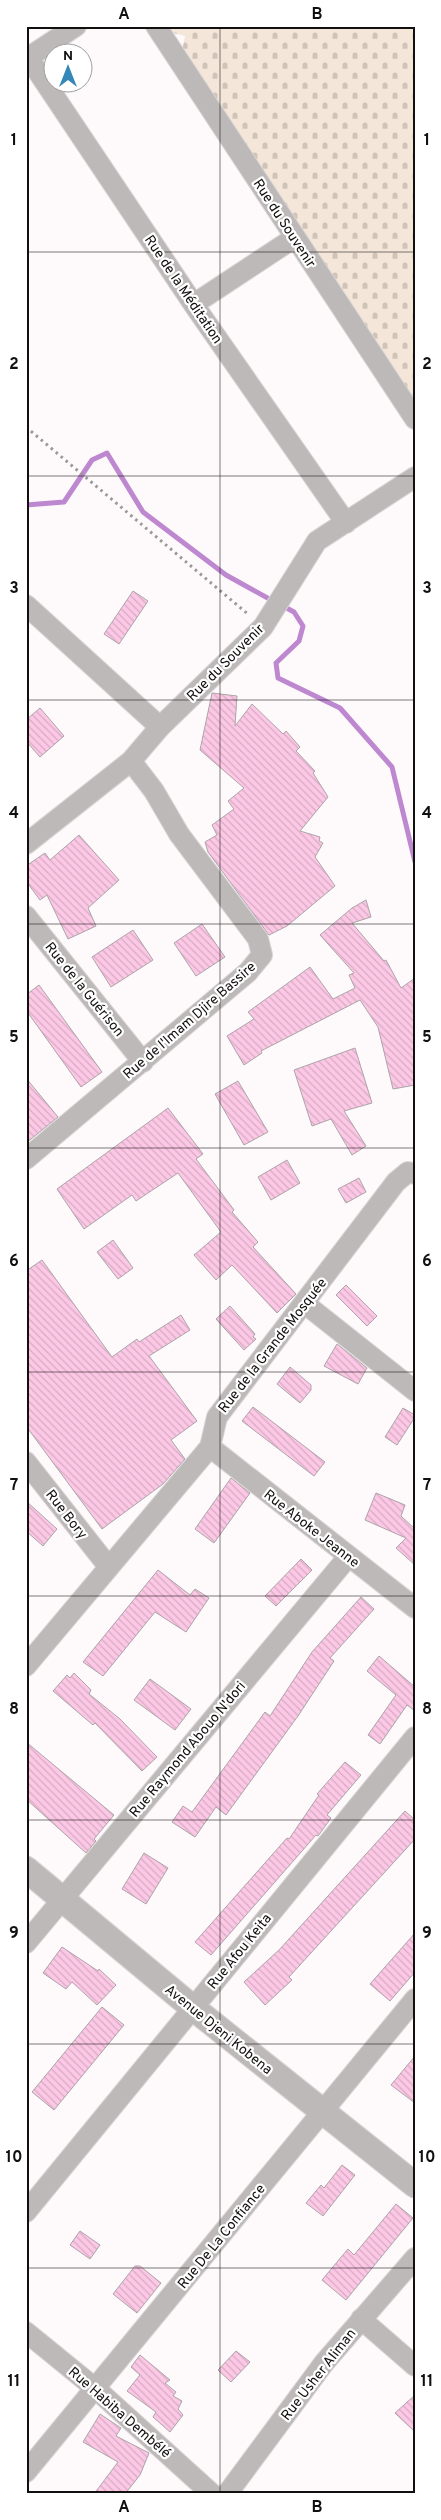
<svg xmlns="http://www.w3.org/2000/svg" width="441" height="2520" viewBox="0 0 441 2520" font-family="Overpass,sans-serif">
<defs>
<pattern id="cemetery-stones" width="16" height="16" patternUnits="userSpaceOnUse" patternTransform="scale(1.25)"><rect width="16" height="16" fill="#f4e6d9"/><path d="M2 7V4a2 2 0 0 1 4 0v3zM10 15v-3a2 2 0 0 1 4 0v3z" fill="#d0c4b9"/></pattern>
<pattern id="building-back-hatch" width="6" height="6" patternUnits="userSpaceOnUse" patternTransform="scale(1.25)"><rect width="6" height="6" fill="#fcc8e5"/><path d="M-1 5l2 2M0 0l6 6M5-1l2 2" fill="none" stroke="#d7abc3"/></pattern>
</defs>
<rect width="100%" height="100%" fill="#fefafb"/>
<path fill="url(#cemetery-stones)" d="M145,26H415V414L182,51L185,36Z"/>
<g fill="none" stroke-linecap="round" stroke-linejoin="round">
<path stroke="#be88d0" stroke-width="5" d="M26,505L64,502L92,460L107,453L143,512L226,575L273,601
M281,605L294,612L303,626L299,641L276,663L278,678L340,708L392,767L415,862"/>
</g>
<path fill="url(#building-back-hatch)" stroke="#aca4a8" d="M133,591L148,601L119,644L104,634Z
M212,693L237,696L235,726L252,704L283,734L286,731L300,747L296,751L315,771L313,773L328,797L300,831L320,837L319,841L323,843L315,857L335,886L287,926L269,935L208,852L205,842L217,835L212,825L234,809L228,801L244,788L200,750Z
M40,708L64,736L40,757L26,741V720Z
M79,835L119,880L88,908L96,926L68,939L47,895L40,900L26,881V866L45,853L50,860Z
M366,900L371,917L352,923L384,961L386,960L401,988L415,978V1085L393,1089L378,1027L360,1000L261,1051L262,1053L244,1065L227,1036L254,1019L248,1012L310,967L333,999L355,988L349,975L354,973L320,935L352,908Z
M202,924L225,957L196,976L174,943Z
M133,930L153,960L111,987L92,957Z
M39,985L102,1072L81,1087L26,1010V995Z
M355,1048L372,1103L344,1111L366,1146L352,1155L331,1119L312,1126L294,1070Z
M26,1078L58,1117L26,1143Z
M238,1081L268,1132L244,1145L215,1094Z
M168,1108L203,1154L196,1159L234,1210L232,1212L258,1242L253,1247L296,1294L277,1313L232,1265L216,1280L194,1255L221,1232L178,1173L136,1201L132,1195L84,1229L57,1189Z
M287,1160L300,1183L271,1200L258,1177Z
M359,1178L366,1192L346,1203L338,1189Z
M113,1240L133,1268L118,1279L97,1252Z
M42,1260L112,1357L137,1339L139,1342L181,1315L190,1330L149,1356L197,1421L171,1440L185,1459L163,1484L102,1529L26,1426V1271Z
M346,1285L377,1316L367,1326L336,1295Z
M230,1306L255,1334L253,1337L256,1339L244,1350L216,1319Z
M337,1344L367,1368L358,1384L324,1366Z
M290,1367L311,1385V1390L300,1403L277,1384Z
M253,1407L325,1462L314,1476L242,1421Z
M403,1408L415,1415V1417L397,1445L385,1437Z
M231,1478L250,1493L214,1543L195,1529Z
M376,1493L405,1505L401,1516L415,1529V1565L396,1548L406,1538L365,1520Z
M26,1501L57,1529L43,1546L26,1531Z
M301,1559L312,1570L276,1606L265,1596Z
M158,1570L190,1595L195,1589L209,1598L186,1632L155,1612L103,1676L83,1662Z
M361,1597L374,1609L330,1658L334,1661L298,1716L226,1815L216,1807L195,1837L172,1822L183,1806L192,1812L265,1712L270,1716L312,1652Z
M379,1656L415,1687V1711L407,1705L380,1744L368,1735L396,1695L367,1671Z
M74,1673L91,1690L89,1694L120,1719L157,1757L142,1771L95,1723L93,1725L53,1691L67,1675L70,1678Z
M150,1679L191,1709L175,1730L134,1700Z
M26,1742L114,1815L94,1839L96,1841L86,1853L26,1799Z
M345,1762L361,1775L327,1815L331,1818L318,1836L316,1835L211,1955L195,1942L287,1838L289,1839L319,1795L317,1794Z
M405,1811L415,1820V1839L289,1977L292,1980L265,2005L244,1982L279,1950Z
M144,1853L168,1868L146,1904L122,1889Z
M415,1933V1972L390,2001L370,1984Z
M62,1947L98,1971L99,1969L116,1985L97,2005L72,1982L66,1989L43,1973Z
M102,2007L124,2025L54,2110L32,2092Z
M415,2056V2103L391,2085Z
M342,2165L355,2175L323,2216L306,2203L321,2185L324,2188Z
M396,2204L413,2218L346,2300L322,2280L348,2249L354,2255Z
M80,2231L100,2245L90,2259L70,2245Z
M135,2266H140L161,2283L137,2313L113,2294Z
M236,2351L250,2362L231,2382L218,2370Z
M140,2355L170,2380L165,2383L176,2392L173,2396L182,2401L178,2409L183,2415L170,2432L153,2417L156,2412L127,2391L140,2375L131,2367Z
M415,2395V2432L395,2413Z
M100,2414L121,2428L116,2436L149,2453L140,2475L125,2494H94L118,2462L83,2442Z"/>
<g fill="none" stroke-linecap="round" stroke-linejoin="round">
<defs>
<path id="minor" d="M156,26L415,419
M26,54L196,308L346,523
M26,59L76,26
M194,304L294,238
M26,605L160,727
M26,844L131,761L160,727L263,627L317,541L415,477
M26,916L143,1062
M26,1159L248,972L262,955L258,939L179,834L154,791L131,761
M304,1303L415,1391
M210,1447L415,1608
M26,1462L108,1566
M26,1666L210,1447L217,1417L396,1182L408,1172L415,1174
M26,1943L348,1557
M26,2212L415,1737
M361,2319L415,2366
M26,2332L96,2389L212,2494
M26,2472L415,1999
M227,2494L324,2363L415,2258"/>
<path id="tertiary" d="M26,1869L193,2008L415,2185"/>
</defs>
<use href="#minor" stroke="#d8d4d5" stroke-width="22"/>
<use href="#tertiary" stroke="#d8d4d5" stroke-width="27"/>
<path stroke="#9b9898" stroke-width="3" stroke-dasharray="2.5 4" stroke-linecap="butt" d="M26,427L249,615"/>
<use href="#minor" stroke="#bdb9b8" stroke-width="20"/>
<use href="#tertiary" stroke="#bdb9b8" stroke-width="25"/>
</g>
<path fill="none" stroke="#120f0f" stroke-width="1" stroke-opacity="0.55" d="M220,26V2494M26,252H415M26,476H415M26,700H415M26,924H415M26,1148H415M26,1372H415M26,1596H415M26,1820H415M26,2044H415M26,2268H415"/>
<g text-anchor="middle" stroke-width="4.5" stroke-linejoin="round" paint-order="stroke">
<g font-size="14" fill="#120f0f" stroke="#fff">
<text transform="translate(285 223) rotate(57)" y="5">Rue du Souvenir</text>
<text transform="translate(184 289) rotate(56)" y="5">Rue de la Méditation</text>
<text transform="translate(225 662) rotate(-45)" y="5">Rue du Souvenir</text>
<text transform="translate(85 989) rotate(51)" y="5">Rue de la Guérison</text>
<text transform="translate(189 1020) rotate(-41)" y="5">Rue de l'Imam Djire Bassire</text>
<text transform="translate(272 1345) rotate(-52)" y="5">Rue de la Grande Mosquée</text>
<text transform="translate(67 1514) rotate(52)" y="5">Rue Bory</text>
<text transform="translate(312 1528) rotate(38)" y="5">Rue Aboke Jeanne</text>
<text transform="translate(187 1749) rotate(-50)" y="5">Rue Raymond Abouo N'dori</text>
<text transform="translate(239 1951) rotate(-51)" y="5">Rue Afou Keita</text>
<text transform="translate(219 2029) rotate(39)" y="5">Avenue Djeni Kobena</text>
<text transform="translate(221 2236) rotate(-51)" y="5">Rue De La Confiance</text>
<text transform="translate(318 2374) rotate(-52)" y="5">Rue Usher Aliman</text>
<text transform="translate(120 2412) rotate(41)" y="5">Rue Habiba Dembélé</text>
</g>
</g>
<rect width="441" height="2520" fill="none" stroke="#ffffff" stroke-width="55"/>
<g transform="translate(68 68)"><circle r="24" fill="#ffffff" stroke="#a09f9f"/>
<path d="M0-4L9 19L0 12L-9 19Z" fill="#3488b8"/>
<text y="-8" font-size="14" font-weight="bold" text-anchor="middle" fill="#120f0f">N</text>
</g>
<rect x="28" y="28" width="386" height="2464" fill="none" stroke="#120f0f" stroke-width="2"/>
<g font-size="16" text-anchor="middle" font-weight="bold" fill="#120f0f">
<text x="124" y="19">A</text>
<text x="317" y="19">B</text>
<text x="14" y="145">1</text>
<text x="427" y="145">1</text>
<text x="14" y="369">2</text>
<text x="427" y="369">2</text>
<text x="14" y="593">3</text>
<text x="427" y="593">3</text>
<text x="14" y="818">4</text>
<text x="427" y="818">4</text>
<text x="14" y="1042">5</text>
<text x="427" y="1042">5</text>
<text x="14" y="1266">6</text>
<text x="427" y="1266">6</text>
<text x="14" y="1490">7</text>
<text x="427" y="1490">7</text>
<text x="14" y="1714">8</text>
<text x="427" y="1714">8</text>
<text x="14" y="1938">9</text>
<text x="427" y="1938">9</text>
<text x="14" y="2162">10</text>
<text x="427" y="2162">10</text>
<text x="14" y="2386">11</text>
<text x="427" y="2386">11</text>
<text x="124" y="2512">A</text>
<text x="317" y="2512">B</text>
</g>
</svg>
